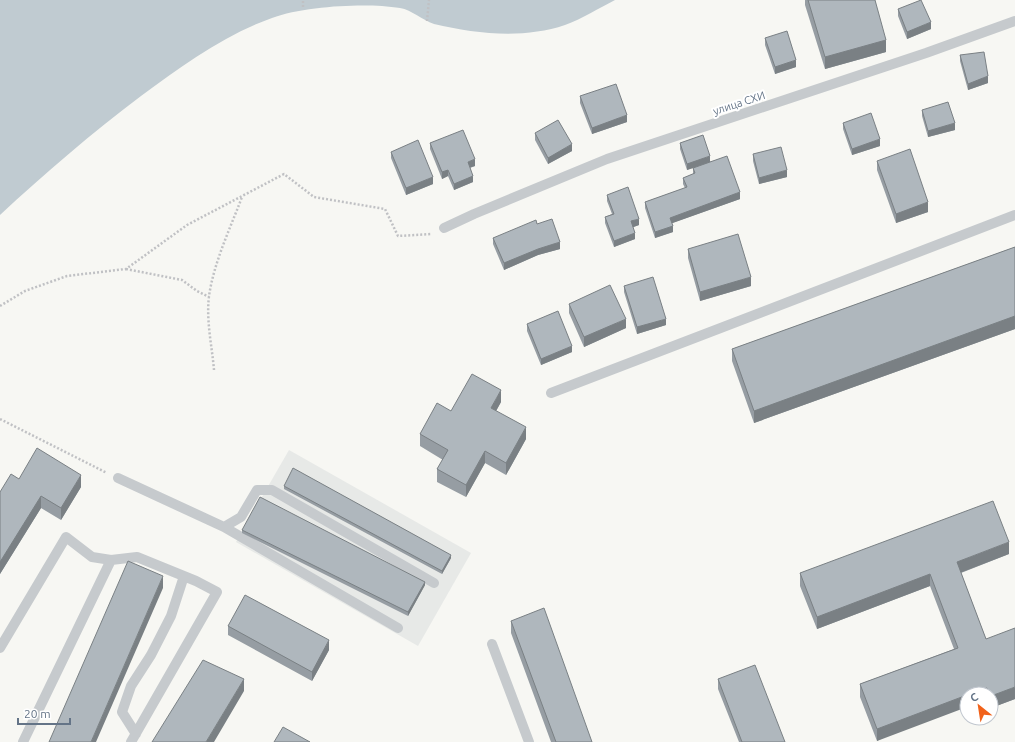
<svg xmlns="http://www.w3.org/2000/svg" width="1015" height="742" viewBox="0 0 1015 742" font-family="Ubuntu,sans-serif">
<rect width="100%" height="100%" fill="#f7f7f3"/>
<path fill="#e7e9e7" d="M289,450L471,553L418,646L236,542Z"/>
<path fill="#c0cbd1" d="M0,0H615C599,8 582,19 565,25C524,39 476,34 434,24C422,20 412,10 400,8C395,7 388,7 382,6C352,4 301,7 272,18C224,35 182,66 141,96C92,133 45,173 0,215Z"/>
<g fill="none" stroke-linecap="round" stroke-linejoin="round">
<path stroke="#c0c1c4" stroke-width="2.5" stroke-dasharray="2 2" stroke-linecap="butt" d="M303,1V9
M427,21L429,0
M126,269L182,280L197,291L209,297
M0,306L25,291L67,276L126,269L187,225L284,174L314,197L385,209L398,236L432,234
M214,370C212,346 206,321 209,296C214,262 230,229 242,197
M0,419L107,473"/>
<path stroke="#c6cacd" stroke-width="10" d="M444,228L474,214L607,159L926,53L1015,21
M551,393L1015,215
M118,478L224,527L241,517L257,490H272L434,583
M224,527L398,628
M492,644L529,742
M0,648L66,537L92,557L111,560L137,557L196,581L217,592L131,742
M136,734L122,712L131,686L151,655L171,616L184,576
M23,742L111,560"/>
</g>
<path fill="#969da3" d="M805,0H875L886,52L825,69L805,5Z
M898,9L931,29L907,39L898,16Z
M765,38L796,67L775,74L765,45Z
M960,55L988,83L968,90L960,61Z
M580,96L627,122L592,134L580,103Z
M922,110L955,130L928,137L922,116Z
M843,123L880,146L852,155L843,129Z
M535,133L572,151L548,164L535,140Z
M430,143L475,166L470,168L473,182L454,190L448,176L442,179L430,149Z
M680,143L710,161L740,199L672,223L673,232L655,238L645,208V202L685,188L683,184V178L693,174V168L687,170L680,149Z
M391,152L433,184L406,195L391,158Z
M753,154L787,177L759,184L753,161Z
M877,161L928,212L896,223L877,170Z
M607,195L639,225L633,227L635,239L614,247L605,223V217L612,214L607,201Z
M537,224L560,249L538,255L504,270L493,244V238Z
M1015,247V329L754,423L732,361V349Z
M688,249L751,286L700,301L688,258Z
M624,286L666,325L637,334L624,292Z
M569,304L626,328L584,347L569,313Z
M527,324L572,352L541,365L527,331Z
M501,402L496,411L526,439L506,475L485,463L466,497L437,482V469L443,460L420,446V434L451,411Z
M19,479L81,487L61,520L41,508L0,574V492Z
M284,486L451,558L442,574L284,489Z
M242,530L425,585L408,616L242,533Z
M1009,554L961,573L986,639L1015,699L991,708V694H967L877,741L860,697V684L954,649L930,586L817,629L800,586V573Z
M511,621L592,742H551L511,633Z
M228,626L329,650L312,681L228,635Z
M718,679L785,742H739L718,689Z"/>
<path fill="#7a8084" d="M931,22V29L907,39V32Z
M886,40V52L825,69V57Z
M796,60V67L775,74V67Z
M988,76V83L968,90V84Z
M627,115V122L592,134V128Z
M955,123V130L928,137V131Z
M880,139V146L852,155V149Z
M572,144V151L548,164V158Z
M710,156V162L687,170V164Z
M475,159V166L468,168V162Z
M448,170V176L442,179V172Z
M787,170V177L759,184V178Z
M473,176V182L454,190V184Z
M433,177V184L406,195V188Z
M740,192V199L670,224V218Z
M928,202V212L896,223V214Z
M639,219V225L631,228V221Z
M673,226V232L655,238V232Z
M635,233V239L614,247V241Z
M560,242V249L538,255L504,270V263L538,249Z
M751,277V286L700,301V292Z
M1015,316V329L754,423V411Z
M626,319V328L584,347V337Z
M666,319V325L637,334V327Z
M572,346V352L541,365V359Z
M501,390V402L491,420V408Z
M526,427V439L506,475V463Z
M485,451V463L466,497V485Z
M81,475V487L61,520V508Z
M41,496V508L0,574V562Z
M1009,542V554L957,574V562Z
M451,555V558L442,574V571Z
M930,574V586L817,629V617Z
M163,576V588L96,742H91Z
M425,582V585L408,616V612Z
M329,640V650L312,681V672Z
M244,679V691L214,742H206Z
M1015,687V699L991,708V696Z
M987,688V694H970Z
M967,695V707L877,741V729Z"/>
<path fill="#afb7bd" stroke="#7a8084" d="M808,0H875L886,40L825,57Z
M921,0L931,22L907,32L898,9Z
M787,31L796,60L775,67L765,38Z
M984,52L988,76L968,84L960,55Z
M616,84L627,115L592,128L580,96Z
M948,102L955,123L928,131L922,110Z
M871,113L880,139L852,149L843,123Z
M558,120L572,144L548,158L535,133Z
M463,130L475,159L468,162L473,176L454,184L448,170L442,172L430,143Z
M703,135L710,156L687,164L680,143Z
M418,140L433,177L406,188L391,152Z
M781,147L787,170L759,178L753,154Z
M910,149L928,202L896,214L877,161Z
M727,156L740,192L670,218L673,226L655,232L645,202L687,187L683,178L695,173L693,168Z
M628,187L639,219L631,221L635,233L614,241L605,217L614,214L607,195Z
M552,219L560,242L538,249L504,263L493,238L536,220L537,224Z
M738,234L751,277L700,292L688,249Z
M1015,247V316L754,411L732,349Z
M653,277L666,319L637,327L624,286Z
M610,285L626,319L584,337L569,304Z
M558,311L572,346L541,359L527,324Z
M472,374L501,390L491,408L526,427L506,463L485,451L466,485L437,469L448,450L420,434L437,403L451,411Z
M37,448L81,475L61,508L41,496L0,562V492L11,474L19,479Z
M293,468L451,555L442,571L284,486Z
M260,497L425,582L408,612L242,530Z
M993,501L1009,542L957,562L986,639L1015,628V687L991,696V694H989L987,688L970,694H967V695L877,729L860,684L958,648L930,574L817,617L800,573Z
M128,561L163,576L91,742H49Z
M245,595L329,640L312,672L228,626Z
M544,608L592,742H556L511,621Z
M203,660L244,679L206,742H152Z
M755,665L785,742H742L718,679Z
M283,727L310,742H274Z"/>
<g text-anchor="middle" stroke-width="4" stroke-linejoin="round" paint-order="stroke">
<g font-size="11" fill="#647487" stroke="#fff">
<text transform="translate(739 103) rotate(-18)" y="4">улица СХИ</text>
</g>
</g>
<g transform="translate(979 706) rotate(330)"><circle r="19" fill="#ffffff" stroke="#c1c7cf"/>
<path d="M0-3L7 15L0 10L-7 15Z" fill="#f1621a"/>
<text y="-6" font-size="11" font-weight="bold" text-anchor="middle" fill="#647487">С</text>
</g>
<path d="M18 718v6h52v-6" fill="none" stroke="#647487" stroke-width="2"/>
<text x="24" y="718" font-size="12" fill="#647487" stroke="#ffffff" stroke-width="3" paint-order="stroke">20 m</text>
</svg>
